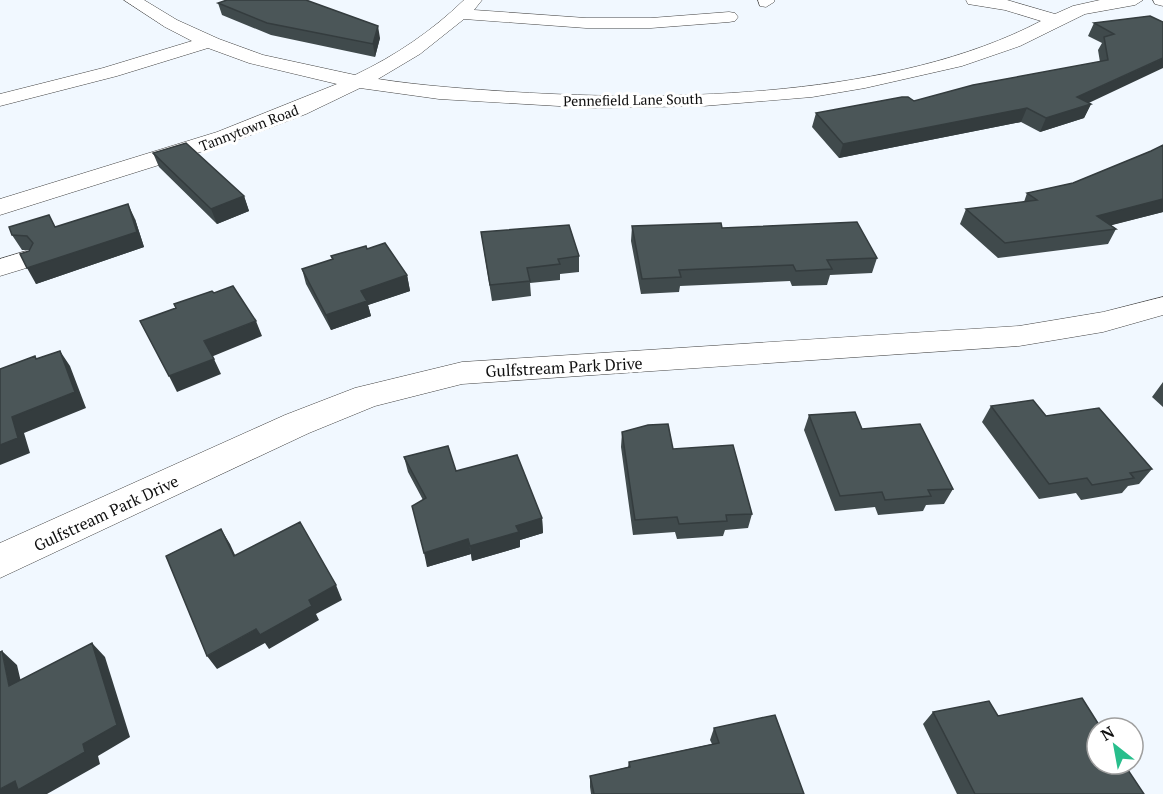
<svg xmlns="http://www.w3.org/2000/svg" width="1163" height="794" viewBox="0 0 1163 794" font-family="'PT Serif',serif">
<rect width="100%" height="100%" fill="#f1f8ff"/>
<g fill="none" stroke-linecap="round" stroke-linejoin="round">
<defs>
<path id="minor" d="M124,0H144L177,20L219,39L263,55L355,75C395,56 432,31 464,0H482L474,10L586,18H651L729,12L735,13L738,17L735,21L729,22L651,28H586L464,19L420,54L378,79C423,86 469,89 514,92C676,102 896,97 1041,21L1005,10L968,4L966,0H1007L1055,14L1073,6L1100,0H1143L1135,5L1085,14L1020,46L962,66L865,88L812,97L703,106L593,108L439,99L360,88L306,114L232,142L0,215V199L217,132L337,84L249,63L208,48L117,76L0,106V94L103,68L192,41L165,27Z
M758,0H774V2L766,7L760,6Z
M1153,0H1163V6L1155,4Z
M26,251L36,253L40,259L36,265L0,276V259Z
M1163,297V315L1103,332L1019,346L462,384L375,406L309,433L0,578V543L285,415L355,388L462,362L1019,326L1103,312Z"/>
</defs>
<use href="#minor" stroke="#424242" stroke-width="1"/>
<use href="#minor" fill="#fff" fill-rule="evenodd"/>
</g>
<path fill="#404a4c" d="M218,3L380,38L375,57L271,35L222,15Z
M1150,16L1088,103L1091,104L1084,118L1040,132L1021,122L839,158L812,127L816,113L914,101L1100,62L1098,50L1102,43L1088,36L1094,23Z
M1163,145V212L1111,225L1116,229L1108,244L998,258L960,224L966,209L1024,202L1027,193L1073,183L1151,151Z
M153,153L244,196L249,211L217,224L159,167Z
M135,219L144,247L36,284L29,250H22L12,235L56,227Z
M632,226L722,228L877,258L872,273L830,275L827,285L792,286L790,281L680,286L679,292L641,294L631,241Z
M481,232L579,256V272L560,274V280L530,283L531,296L492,301Z
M367,249L407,275L410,291L368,305L371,316L331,330L306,284L302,269L332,260L331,256Z
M1163,382V407L1152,397Z
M991,406L1046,416L1152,469L1139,484L1128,486L1122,493L1081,500L1076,493L1039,499L982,422Z
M809,415L862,429L953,489L944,504L926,505L923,511L878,515L875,507L835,511L804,430Z
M622,432L673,449L752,514L748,528L725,530L723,536L677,539L675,532L633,535L621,447Z
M404,457L456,471L542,518L543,533L520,540V547L472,561L471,554L427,567L423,500L408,472Z
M933,712L998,716L1144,794H957L923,724Z
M714,728L804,794H591L590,787V776L628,767L629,762L712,744L710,740Z"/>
<path fill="#343c3e" d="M378,26L380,38L375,57L373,44Z
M1163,58V68L1076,109L1091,104L1084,118L1040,132L1046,118L1077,97Z
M1027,108L1021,122L839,158L843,144Z
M244,196L249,211L217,224L211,209Z
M1163,199V212L1089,231L1097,216Z
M128,204L135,219L144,247L36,284L27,268Z
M407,275L410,291L368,305L371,316L331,330L326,315L361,291Z
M256,321L262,336L211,357L204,341Z
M60,351L70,366L86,408L24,433L30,453L0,465V445L12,417Z
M214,359L221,374L177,392L169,376Z
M542,518L543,533L520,540V547L472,561L470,546L516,526Z
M221,529L230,544L242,570L234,556Z
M468,539L471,554L427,567L424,553Z
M336,585L342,600L316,614L319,620L269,649L265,643L217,669L207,656Z
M92,643L105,657L130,737L98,756L100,764L47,794H0V789L83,744Z
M2,651L17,665L25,699L9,686Z"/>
<path fill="#4b5658" stroke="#343c3e" stroke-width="1.5" d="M227,0H306L378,26L373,44L267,23L218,3Z
M1150,16L1163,22V58L1077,97L1091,104L1046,118L1027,108L843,144L816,113L902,97H908L914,101L973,85L1108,60L1104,37L1114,34L1094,23Z
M186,143L244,196L211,209L153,153Z
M1163,145V199L1097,216L1116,229L1005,243L966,209L1037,200L1027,193L1073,183L1151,151Z
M128,204L137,232L27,268L20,254L29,251L33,243L27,236L12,235L9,227L49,215L55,227Z
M857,222L877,258L827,260L832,269L796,271L793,265L679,270L681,277L642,279L632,226L721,223L722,228Z
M569,225L579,256L558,259L560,264L527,268L530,281L490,285L481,232Z
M385,243L407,275L361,291L367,301L326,315L302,269L333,259L331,256L366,246L367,249Z
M233,286L256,321L204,341L214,359L169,376L140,321L176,308L174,304L212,291L214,293Z
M60,351L75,392L12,417L18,438L0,445V369L35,356L36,359Z
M1033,400L1046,416L1099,408L1152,469L1130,473L1134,478L1092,485L1087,478L1049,484L991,406Z
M855,412L862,429L920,424L953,489L928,490L931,496L885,500L882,492L840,496L809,415Z
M668,424L673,449L733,445L752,514L726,515L727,521L679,524L677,517L635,520L622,432L648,425Z
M448,446L456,471L517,455L542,518L516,526L519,532L470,546L468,539L424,553L412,506L426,498L404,457Z
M300,522L336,585L309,600L312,606L260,635L256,629L207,656L166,556L221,529L234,556Z
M92,643L117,725L83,744L85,752L18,790L15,781L0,789V652L2,651L9,686Z
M1082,698L1101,728H1097V764H1124L1144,794H975L933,712L989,701L998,716Z
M775,715L804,794H594L590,776L630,767L629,762L719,743L714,728Z"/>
<g text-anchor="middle" stroke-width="6" stroke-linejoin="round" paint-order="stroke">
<g font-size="14" fill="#0f0f0f" stroke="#fff">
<text transform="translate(633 100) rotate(-1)" y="5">Pennefield Lane South</text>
<text transform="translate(249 128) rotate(-21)" y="5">Tannytown Road</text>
</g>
<g font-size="16" fill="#0f0f0f" stroke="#fff">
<text transform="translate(564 367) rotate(-3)" y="6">Gulfstream Park Drive</text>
<text transform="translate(106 513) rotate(-25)" y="6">Gulfstream Park Drive</text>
</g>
</g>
<g transform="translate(1115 746) rotate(329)"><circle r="28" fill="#ffffff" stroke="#9f9f9f" stroke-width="1.5"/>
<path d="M0-4.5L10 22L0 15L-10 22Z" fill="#28be8c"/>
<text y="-9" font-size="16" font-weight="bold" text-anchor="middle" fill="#0f0f0f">N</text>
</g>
</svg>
